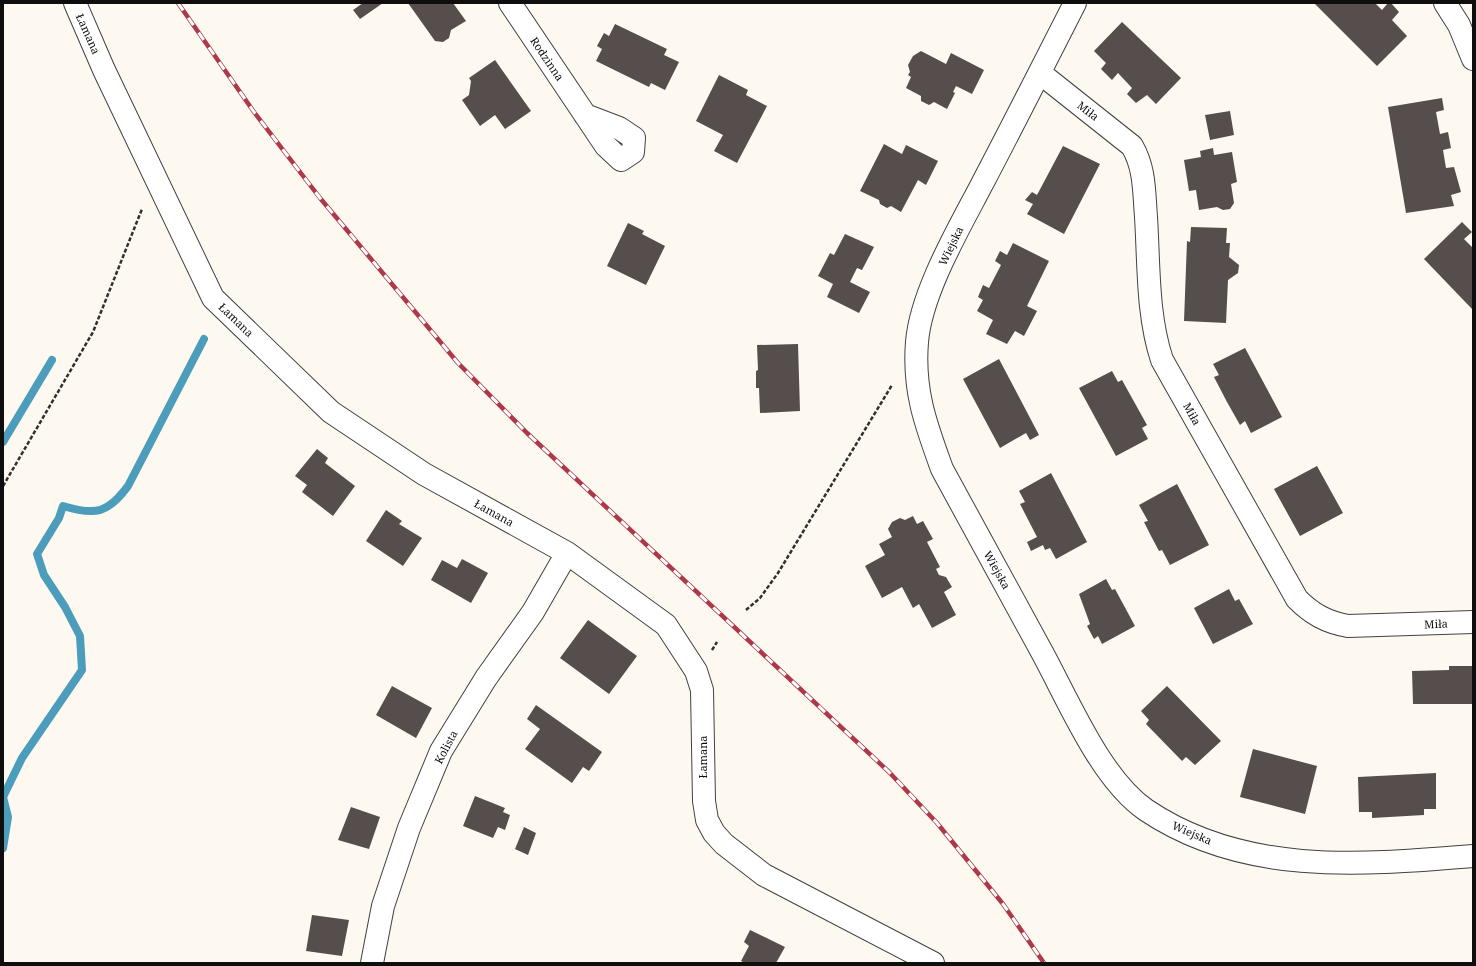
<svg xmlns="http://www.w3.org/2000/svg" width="1476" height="966" viewBox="0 0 1476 966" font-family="'Noto Serif',serif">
<rect width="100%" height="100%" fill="#fdf9f1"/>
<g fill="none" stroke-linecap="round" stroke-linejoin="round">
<path stroke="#4c9cbc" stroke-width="8" d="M3,442L52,360
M3,848L8,817L3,797L22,758L82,670L80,636L65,607L44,575L37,554L59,518L63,506C96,516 108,513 128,486L204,339"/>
</g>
<path fill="#554e4c" d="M363,3H383L360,19L353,10Z
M408,3H453L466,21L451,30L449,38L443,42L435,41Z
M1314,3H1375L1382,10L1388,3H1391L1399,12L1392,20L1407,36L1377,66Z
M1122,22L1181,78L1156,104L1147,95L1136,103L1127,94L1132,88L1118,73L1112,80L1101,69L1106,63L1094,51Z
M615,24L667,49L664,55L679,62L665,90L651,83L649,87L596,61L602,49L597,46L604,33L609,36Z
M921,51L946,64L951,53L984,70L972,94L956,86L953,92L955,93L947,109L934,102L929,105L921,101V96L906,88L911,77L908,75L910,72L908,65L913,56Z
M495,60L531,111L505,129L495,115L480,126L462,100L469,95L471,81L469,78Z
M719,75L748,90L746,95L767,106L737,163L714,151L723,135L696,121Z
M1442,98L1444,110L1436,112L1440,134L1448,132L1451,148L1443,150L1446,168L1454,167L1461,192L1451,195L1454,206L1406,213L1388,107Z
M1230,111L1234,135L1210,140L1205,115Z
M884,144L902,154L906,145L938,161L926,185L918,180L901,212L891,206L887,208L880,204L879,200L860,191Z
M1063,146L1100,164L1064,234L1027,214L1033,204L1025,200L1032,192L1037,195Z
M1213,148L1214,155L1232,152L1237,182L1231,184L1234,203L1230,209L1223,210L1217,207L1199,210L1196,190L1189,191L1184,160L1201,157L1200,151Z
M1462,222L1472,232L1464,239L1473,248V310L1424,259Z
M628,223L644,231L642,234L665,246L646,285L607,266Z
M1191,227L1227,228L1226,243H1230L1229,257L1239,265L1238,273L1228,280L1226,323L1184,321L1187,241L1190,242Z
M845,234L874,247L862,270L857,268L850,282L870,292L859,313L827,297L833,284L818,276L830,253L834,255Z
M1013,243L1049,261L1027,306L1037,311L1024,336L1015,331L1007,344L986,334L993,320L977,311L983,300L978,297L983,285L989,288L1001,265L995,261L1000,251L1007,255Z
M798,344L800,411L760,413L759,388H756V371L758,370L757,345Z
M1245,348L1282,417L1251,433L1245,421L1240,425L1227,402L1214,377L1219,375L1213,364Z
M999,359L1039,435L1030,440L1026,433L1000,448L963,379Z
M1112,371L1118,382L1122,380L1147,425L1142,428L1148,439L1116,456L1079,388Z
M317,449L328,458L325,463L355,486L333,516L302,492L307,485L295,476Z
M1317,466L1343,513L1300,536L1274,489Z
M1051,473L1087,542L1056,559L1050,548L1045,550L1043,545L1031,551L1027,542L1037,537L1020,504L1025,502L1019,491Z
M1177,484L1209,545L1170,565L1162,550L1159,551L1151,536L1144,522L1148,521L1139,505Z
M386,510L402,521L399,524L422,538L403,566L366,541Z
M913,516L917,524L923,521L933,539L927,542L940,567L936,569L939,575L946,577L952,587L944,592L956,615L932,628L919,604L913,608L902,587L882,598L865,566L885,555L879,544L892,537L888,529L892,522L900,518L905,520Z
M462,559L488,573L471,603L431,580L442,560L457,568Z
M1106,579L1112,590L1115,589L1135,626L1102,644L1098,636L1094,639L1087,626L1090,624L1079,594Z
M1229,589L1235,601L1239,599L1253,624L1213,644L1194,608Z
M588,620L637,656L609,694L560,658Z
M1449,666H1473V704H1413L1412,671L1449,670Z
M392,686L432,708L416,738L376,715Z
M1167,686L1221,741L1195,765L1186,757L1182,761L1146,724L1149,720L1141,711Z
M536,705L602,752L589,771L583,767L572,783L525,749L540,729L527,719Z
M1253,749L1317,766L1305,814L1240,797Z
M1436,773V809H1424V815L1372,818V812H1359L1358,777Z
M475,796L505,808L503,812L510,815L505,830L498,827L493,838L463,826Z
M351,807L380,817L369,849L338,840Z
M524,827L536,833L528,855L515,849Z
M312,915L349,920L342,956L306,951Z
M750,930L785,947L776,963H745L741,961L749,946L744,942Z"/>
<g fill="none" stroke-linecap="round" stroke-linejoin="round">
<defs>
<path id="minor" d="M75,3L104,70L213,298L331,412L424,474L567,553L666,625L696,671L702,690L704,801L707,820L714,833L724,844L764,875L933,963
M510,3L606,146L621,160L633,152L634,138L619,128L585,115
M1075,3C1044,64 1013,125 981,186C958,230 921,293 917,342C913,391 926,425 942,469C976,531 1009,592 1043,654C1069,702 1101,779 1146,810C1244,876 1362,865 1473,856
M1445,3L1459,25L1473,59
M1040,73L1132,146C1145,168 1144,192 1146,217C1149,264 1147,315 1162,360L1297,599C1312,614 1326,622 1348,626L1473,622
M372,963L383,906L409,828L441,751L486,678L533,612L567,553"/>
</defs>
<use href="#minor" stroke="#414141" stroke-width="24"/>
<path stroke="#303030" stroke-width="2.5" stroke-dasharray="4 2" stroke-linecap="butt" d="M3,486L93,332L142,209
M746,610L760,598L778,573L892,385
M712,650L717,642"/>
<use href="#minor" stroke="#fff" stroke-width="22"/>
<defs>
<path id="rail" d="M178,3L254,112L320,198L458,363L527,433L889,772L937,823L1003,904L1044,963"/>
</defs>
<use href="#rail" stroke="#ac384a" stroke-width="4.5"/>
<use href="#rail" stroke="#fff" stroke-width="3" stroke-dasharray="9" stroke-linecap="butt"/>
</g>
<g text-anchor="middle" stroke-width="4" stroke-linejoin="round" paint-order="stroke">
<g font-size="11" fill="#0e0e0e" stroke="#fff">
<text transform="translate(88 34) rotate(66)" y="4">Łamana</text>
<text transform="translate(547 59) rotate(56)" y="4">Rodzinna</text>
<text transform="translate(1088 111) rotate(38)" y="4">Miła</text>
<text transform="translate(951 246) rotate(-64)" y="4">Wiejska</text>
<text transform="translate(236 320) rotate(44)" y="4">Łamana</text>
<text transform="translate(1192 414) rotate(61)" y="4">Miła</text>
<text transform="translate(494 513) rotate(29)" y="4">Łamana</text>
<text transform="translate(997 570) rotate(61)" y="4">Wiejska</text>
<text transform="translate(1436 624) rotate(-2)" y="4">Miła</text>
<text transform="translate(446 747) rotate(-62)" y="4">Kolista</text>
<text transform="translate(703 757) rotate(-90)" y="4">Łamana</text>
<text transform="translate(1192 833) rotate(23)" y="4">Wiejska</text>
</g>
</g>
<rect width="1476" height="966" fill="none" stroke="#0e0e0e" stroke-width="8"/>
</svg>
